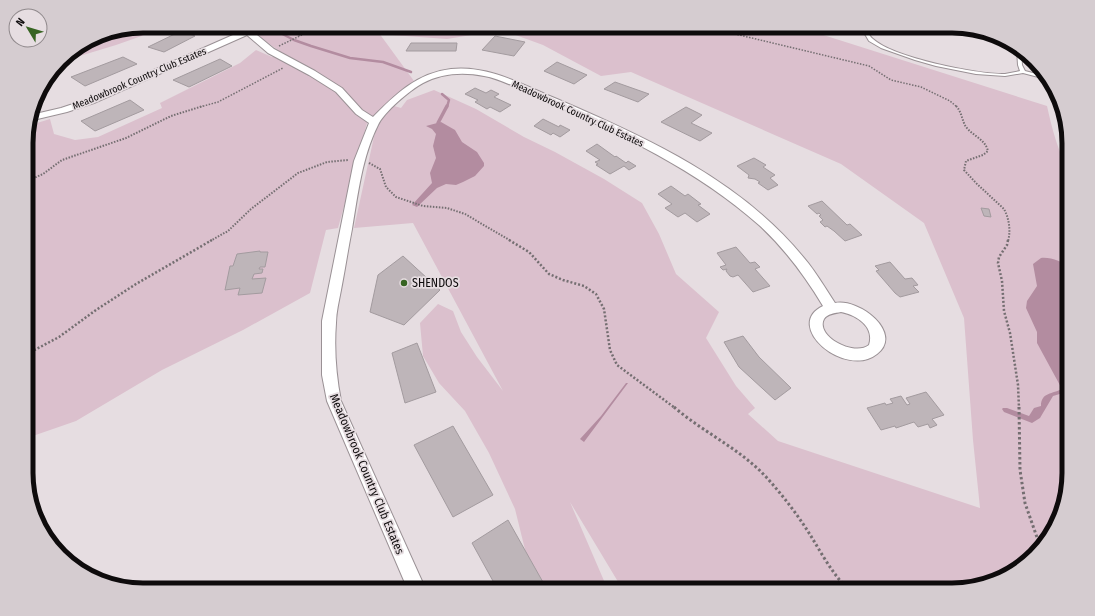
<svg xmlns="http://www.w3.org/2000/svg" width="1095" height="616" viewBox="0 0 1095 616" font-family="'Fira Sans Condensed',sans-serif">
<rect width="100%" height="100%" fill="#e6dde1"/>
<path fill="#dbc0cd" d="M143,26H170L116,45L60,62L66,55L98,35Z
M249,26H795L1047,106C1052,129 1058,151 1069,172V480L1053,531L1017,570L959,590H623L570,502L608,590H535L515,509L489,453L465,411L439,383L423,356L420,323L438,304L453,311L461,332L477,357L503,391L413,223L354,228L377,123L394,106L401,108L407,100L434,90L476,109L524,137L555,152L604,179L642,203L659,234L676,274L719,312L706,338L736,386L755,408L748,414L778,441L980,508L973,440L964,318L924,223L841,164L631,72L601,76L543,45L502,30L447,39L392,35L385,32L379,33L414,81L367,123L338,228L326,230L310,293L243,330L162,370L76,421L27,438V126L50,119L54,134L75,140L98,137L162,108L160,103L240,63L256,50L272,57L282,53L261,38Z"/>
<path fill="#b38ca0" d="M441,122L455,130L462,142L477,152L484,163V166L475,176L463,182L456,185L446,184L437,188L417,207L412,205L432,183L430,173L436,158L433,146L436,134L432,129L426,126Z
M1041,258C1050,257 1064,261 1069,269V399L1063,393L1053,396L1040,418L1032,423L1004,412L1002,409L1003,408H1007L1029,416L1034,408L1041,406C1041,392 1053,394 1062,389L1037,343V332L1026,308L1027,301L1037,286L1033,264Z
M626,383H628L584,442L580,439L601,416Z"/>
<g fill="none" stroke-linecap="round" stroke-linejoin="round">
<path stroke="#b38ca0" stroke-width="2.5" d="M267,26L294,40L311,46L350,58L383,62L411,72
M442,94L449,100L447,107"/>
<path stroke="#b38ca0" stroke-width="3.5" d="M438,123L447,106"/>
</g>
<path fill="#beb5b9" stroke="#a39b9f" d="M181,31L195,36L164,52L148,47Z
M495,36L525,42L514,56L482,50Z
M411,43H457L456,51H406Z
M123,57L137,64L85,86L71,77Z
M220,59L232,66L189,87L173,80Z
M557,62L587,75L574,84L544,71Z
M615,82L649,94L638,102L604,89Z
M475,88L486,93L491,90L499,94L494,97L511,105L500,112L490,107L487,109L475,102L478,100L465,94Z
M130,100L144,110L95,131L81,121Z
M686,107L702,115L691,123L712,133L700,141L661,122Z
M543,119L559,127L560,125L570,130L560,137L553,133L551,135L534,126Z
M597,144L615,157L616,156L626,163L628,161L636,166L629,170L624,166L610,174L596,165L598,164L595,162L600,160L586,151Z
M754,158L766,165L763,167L775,175L770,178L778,185L768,190L758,183L760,182L755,179L748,178L749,175L737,166Z
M671,186L685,196L688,194L701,204L698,205L710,214L697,222L685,213L678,217L665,208L672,204L658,194Z
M822,201L847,225L850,224L862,235L845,241L834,231L827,226L825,227L820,222L823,220L819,216L821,215L819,213L817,214L808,206Z
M981,208L989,209L991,217L984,216Z
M736,247L750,263L755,262L760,267L755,269L770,286L753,292L738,275L733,277L730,276L726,271L727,269L723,270L720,267L726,265L717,253Z
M260,251V252H268L265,267H260L259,269H263L262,273L254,274L252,279L266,278L262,293L238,295L240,288L225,290L230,266H233L237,254Z
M403,256L440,290L404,325L370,312L378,275Z
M890,262L905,279L912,278L918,285L913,286L919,292L900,297L895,293L876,271L879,270L875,266Z
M743,336L759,357L791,388L775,400L739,367L724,342Z
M417,343L436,392L405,403L392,353Z
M926,392L944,415L932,419L937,425L930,428L928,424L918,427L914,422L896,428L895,426L881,430L867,408L885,403L886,405L893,403L890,399L901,396L907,405L910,404L906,398Z
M453,426L493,495L453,517L414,445Z
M508,520L544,584L536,590H498L472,543Z"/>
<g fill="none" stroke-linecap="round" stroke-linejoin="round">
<defs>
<path id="lane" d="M863,26H867L866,29C868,33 870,37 873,39C894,58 976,74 1005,74C1010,73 1015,72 1020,71L1018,65L1017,50L1018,49L1021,52L1022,65L1025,71L1048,77L1050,80L1023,73L1005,76L976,74L936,66L915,60L881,48L869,41L862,29Z"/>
<path id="street" d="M237,26H246L274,49L315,71L342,88L362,110L373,117C396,94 417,73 451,69C489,65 523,85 557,99C646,137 742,181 804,258C816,272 825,288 835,303C859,298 904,333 877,354C846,379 782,326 823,306C805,276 785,249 759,225C697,170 621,134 545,101C527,93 503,79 484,76C464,72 442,73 423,83C410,90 384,112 378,125C362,157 358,194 352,229C348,249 345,270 341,290C339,301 336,312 336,323C334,349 336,375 341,401L426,590H408L327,401L322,375V321L354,161L369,123L356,114L336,92L309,75L268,53L247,35L94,103L67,112L29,121L31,115L61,108L88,99L242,31ZM841,312C856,315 875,326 869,345C854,357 815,336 824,319C827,314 835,313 841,312Z"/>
</defs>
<use href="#lane" stroke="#9a9195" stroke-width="2"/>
<use href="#street" stroke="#9a9195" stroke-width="2"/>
<path stroke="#746e71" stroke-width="1.5" stroke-dasharray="1.5 1.5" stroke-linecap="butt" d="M280,26L284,30L300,35
M609,26L624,29L630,26
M660,26L693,32L735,34L869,66L891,80L921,87L950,101L957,107
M279,46L312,30L315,26
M200,107L218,102L283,68"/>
<path stroke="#746e71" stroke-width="2" stroke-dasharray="1.5 1.5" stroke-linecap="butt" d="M956,106C962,112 962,121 966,127C973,136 985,139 988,151L983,155L966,161L964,170L976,183L1004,209C1009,218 1011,231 1008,241
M369,163L380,169L386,187L396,197L423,206L447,208L465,214L511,241
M27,181L43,174L62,160L126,138L171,116L203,106
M210,241L228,231L251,209L298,173L327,162L348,160"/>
<path stroke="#746e71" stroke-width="2.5" stroke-dasharray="2 2" stroke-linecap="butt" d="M509,240L529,252L549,274L563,280L584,286L596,294L604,309L610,350L617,365L675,408
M1008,240L1007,245L999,257L998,263L1002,281L1004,311L1010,333L1018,385L1019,408
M27,354L59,337L96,310L136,284L212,240"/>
<path stroke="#746e71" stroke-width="3" stroke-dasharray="2.5 2.5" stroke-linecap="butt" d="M674,407C704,433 741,449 768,479C783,496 797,514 809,533C821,552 832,574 849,590
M1019,407L1020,470L1025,503L1040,546"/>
<use href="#lane" fill="#fff" fill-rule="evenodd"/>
<use href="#street" fill="#fff" fill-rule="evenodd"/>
</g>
<circle fill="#376422" stroke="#e6dde1" stroke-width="1.5" cx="404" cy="283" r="4"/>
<g text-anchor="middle" stroke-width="3.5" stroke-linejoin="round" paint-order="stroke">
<g font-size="10" fill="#0e0b0c" stroke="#e6dde1">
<text transform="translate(139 78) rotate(-23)" y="4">Meadowbrook Country Club Estates</text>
<text transform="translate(578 113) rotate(25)" y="4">Meadowbrook Country Club Estates</text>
</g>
<g font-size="12" fill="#0e0b0c" stroke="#e6dde1" text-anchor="start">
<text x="412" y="287">SHENDOS</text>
</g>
<g font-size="12" fill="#0e0b0c" stroke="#e6dde1">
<text transform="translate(367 474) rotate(67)" y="4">Meadowbrook Country Club Estates</text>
</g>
</g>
<path d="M0 0H1095V616H0ZM143 33H952A110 110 0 0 1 1062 143V473A110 110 0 0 1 952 583H143A110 110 0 0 1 33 473V143A110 110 0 0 1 143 33Z" fill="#d5ccd0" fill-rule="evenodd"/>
<path fill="none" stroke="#0e0b0c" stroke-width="5" d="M143 33H952A110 110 0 0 1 1062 143V473A110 110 0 0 1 952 583H143A110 110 0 0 1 33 473V143A110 110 0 0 1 143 33Z"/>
<g transform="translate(28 28) rotate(308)"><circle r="19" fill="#e6dde1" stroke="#90898c"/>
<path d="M0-3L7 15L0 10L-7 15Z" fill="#376422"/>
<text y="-6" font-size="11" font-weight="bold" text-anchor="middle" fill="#0e0b0c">N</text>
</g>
</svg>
